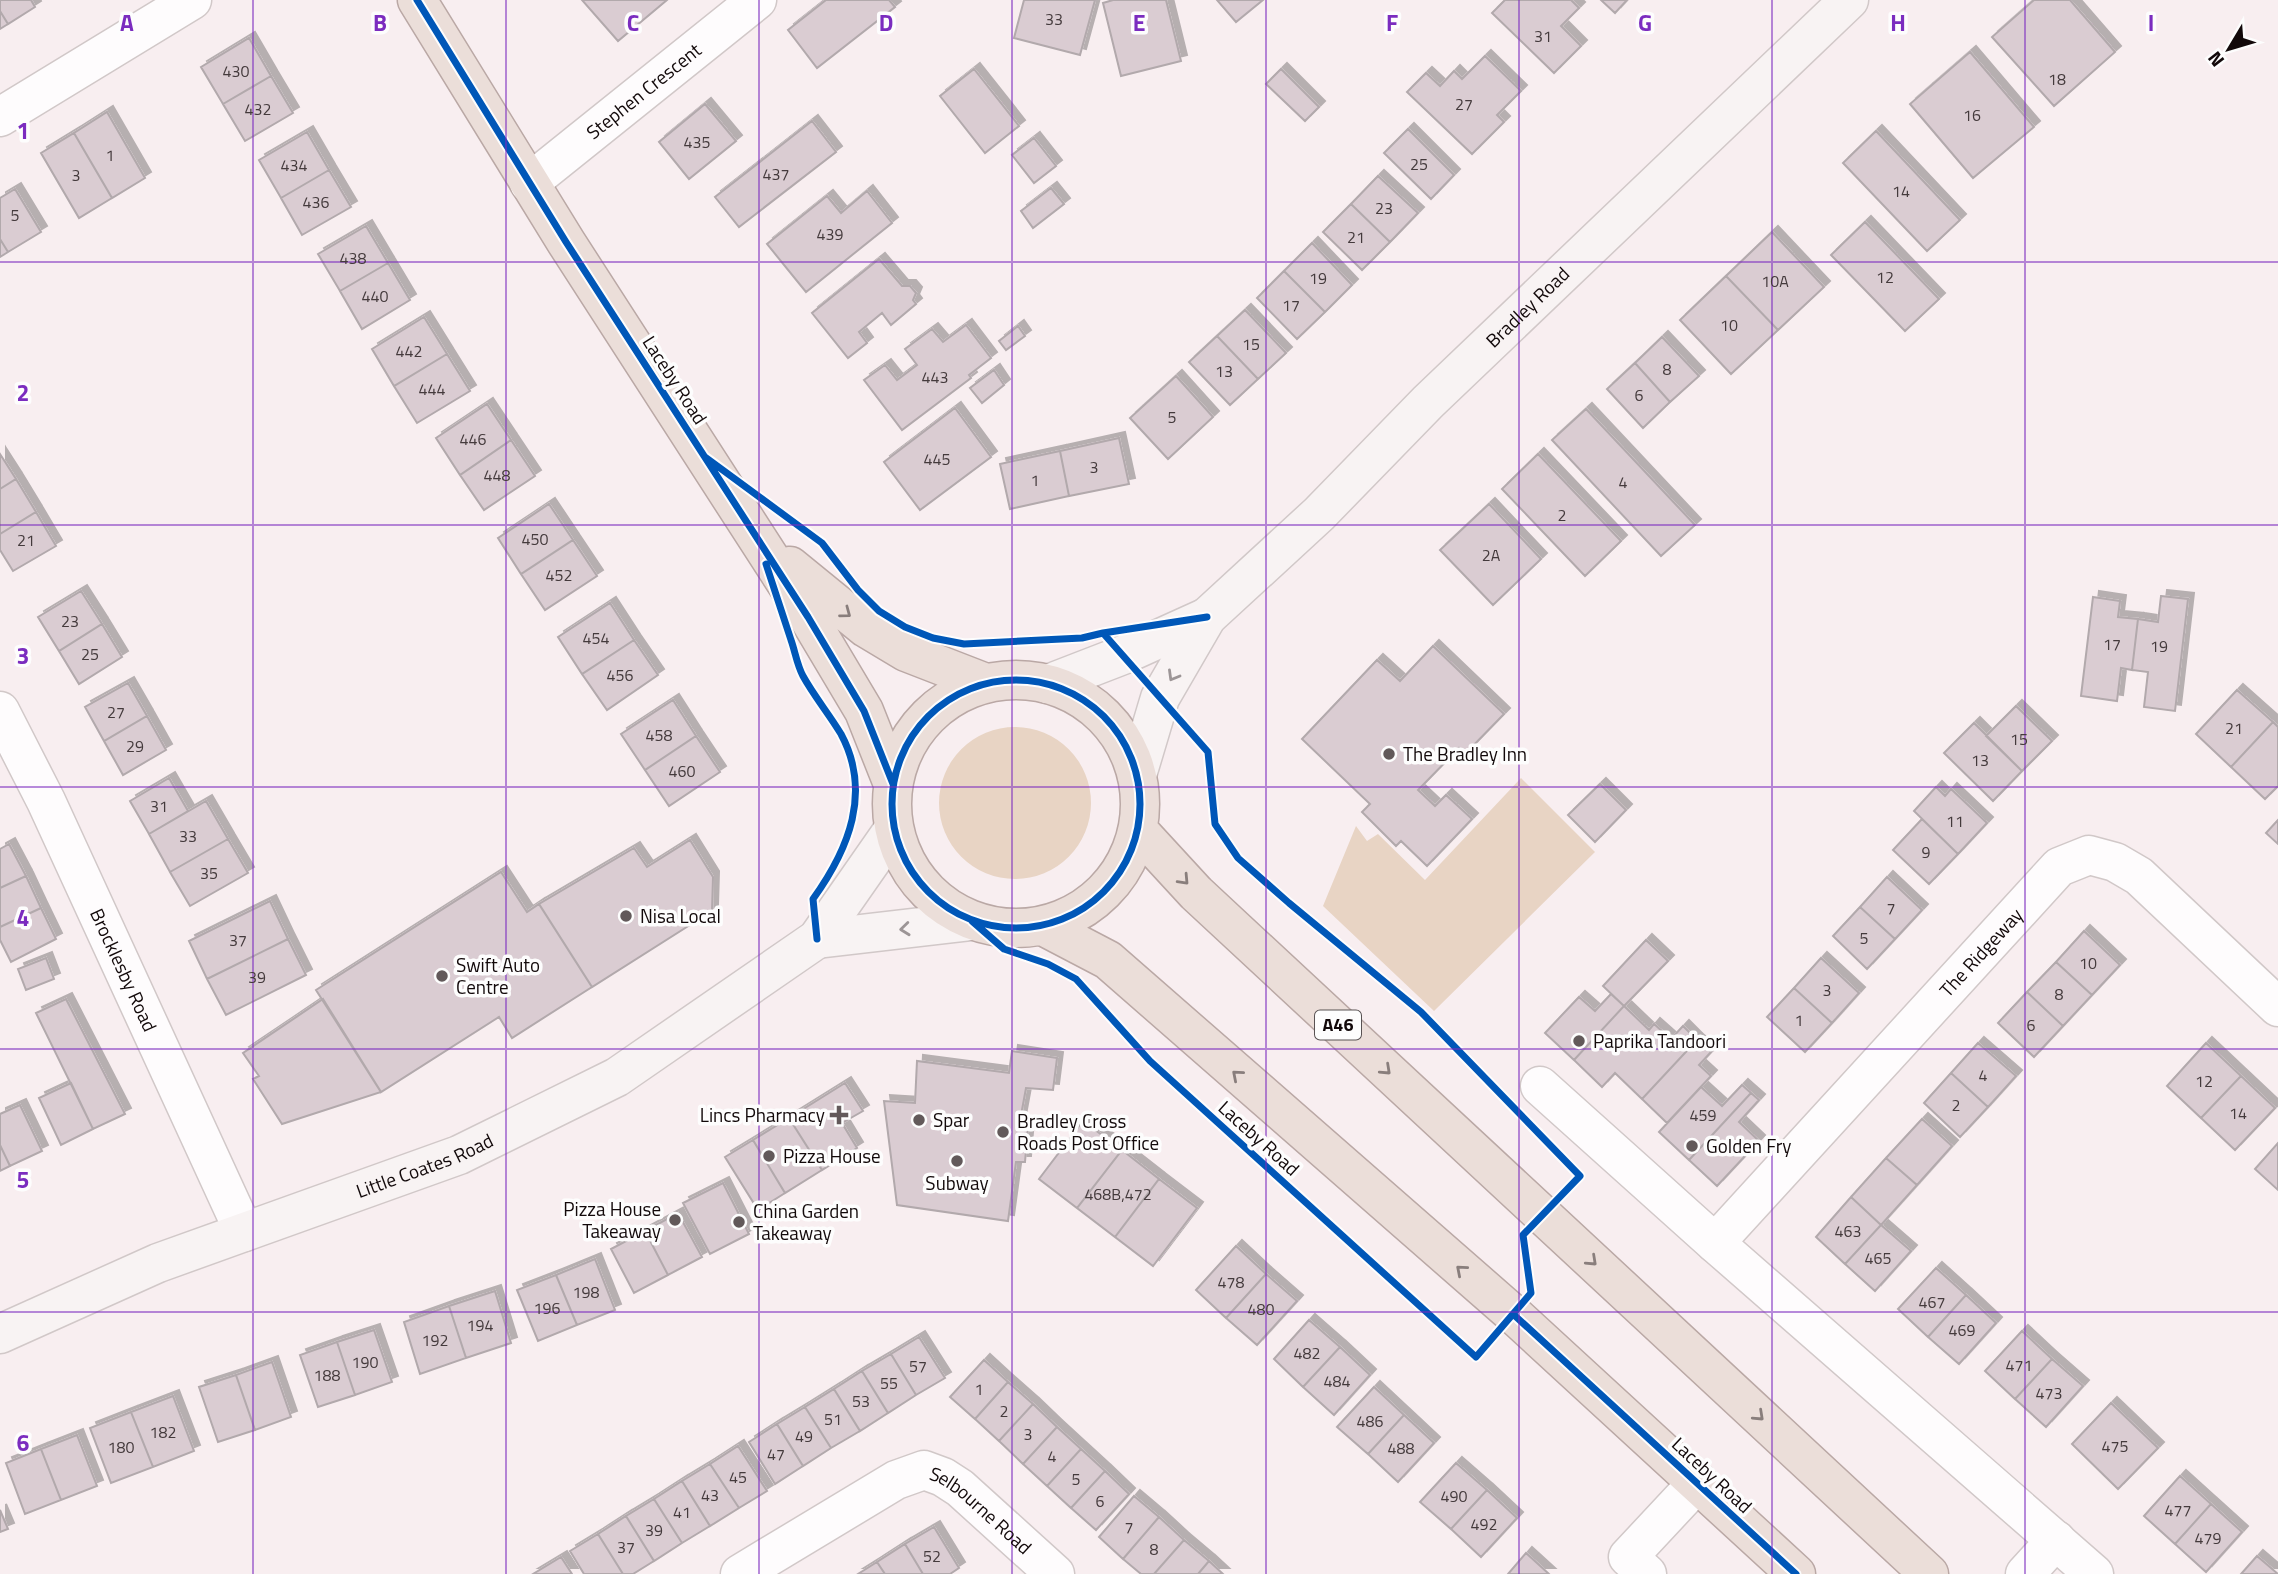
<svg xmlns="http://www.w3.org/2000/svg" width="2278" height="1574" viewBox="0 0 2278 1574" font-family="'Titillium Web',sans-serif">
<defs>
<filter id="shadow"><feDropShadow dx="6" dy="-6" stdDeviation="0" flood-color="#0004"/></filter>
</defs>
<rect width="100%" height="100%" fill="#f8eef0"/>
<path fill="#e8d4c4" d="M939 803a76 76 0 1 1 152 0a76 76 0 1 1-152 0Z
M1521,778L1595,852L1434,1011L1323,906L1356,826L1367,841L1378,834L1425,880Z"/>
<path fill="#daccd2" stroke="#b2a9ac" stroke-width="2" filter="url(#shadow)" d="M0,0H31L35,7L8,24L0,11Z
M582,0H667L618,41Z
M826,0H889L895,7L817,68L788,30Z
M1024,0H1095L1080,55L1014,38Z
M1113,0H1166L1181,61L1121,76L1103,3Z
M1217,0H1263L1236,22Z
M1505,0H1571L1579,8L1561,26L1581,46L1554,73L1492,13Z
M1601,0H1627L1615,13Z
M2034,0H2070L2115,52L2054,106L1992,37Z
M0,11L8,24L0,29Z
M249,38L271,76L223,104L201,67Z
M1970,52L2034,127L1973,178L1910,104Z
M1485,56L1521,91L1497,115L1504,122L1472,154L1407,92L1426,73L1440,86L1454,71L1462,79Z
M974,69L1019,126L985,153L940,96Z
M1281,69L1319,107L1305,121L1266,84Z
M271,76L293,113L245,141L223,104Z
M705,104L736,141L689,179L659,142Z
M107,112L145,178L112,198L74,133Z
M812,121L836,152L739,227L715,197Z
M1408,129L1454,175L1431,199L1384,153Z
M1876,131L1960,220L1927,251L1843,163Z
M307,132L329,170L281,198L259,160Z
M74,133L112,198L79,218L41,153Z
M1034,138L1056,166L1034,183L1012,155Z
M329,170L351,207L302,235L281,198Z
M1378,176L1418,213L1390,242L1351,204Z
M1051,188L1064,204L1033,228L1021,211Z
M15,189L41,232L8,252L0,239V198Z
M867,191L892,223L806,292L767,244L827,196L841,213Z
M1351,204L1390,242L1362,270L1323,232Z
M1865,222L1939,299L1905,331L1831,255Z
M366,226L388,263L340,291L318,254Z
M1772,232L1824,287L1778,330L1726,276Z
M0,239L8,252L0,257Z
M1312,243L1352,285L1325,312L1284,271Z
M879,259L902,286H910L916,293L913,300L916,304L891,325L882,313L859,332L867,343L848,358L812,313Z
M388,263L410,300L362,329L340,291Z
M1284,271L1325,312L1297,339L1257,298Z
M1726,276L1778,330L1731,374L1680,320Z
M1245,310L1286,353L1258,379L1217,336Z
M424,317L447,354L394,386L372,349Z
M966,325L991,358L969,375L971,378L902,430L864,380L885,365L897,380L917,365L905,349L932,329L943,342Z
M1018,326L1025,336L1006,350L999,341Z
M1217,336L1258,379L1230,405L1189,362Z
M1662,337L1699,376L1670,402L1635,363Z
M447,354L470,391L417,423L394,386Z
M1635,363L1670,402L1643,428L1607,389Z
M994,370L1004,385L982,403L970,388Z
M1176,376L1213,417L1168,459L1130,418Z
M487,404L511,440L460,475L436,438Z
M955,408L991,457L920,510L884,462Z
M1586,409L1695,525L1661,556L1552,440Z
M1119,438L1129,484L1069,496L1060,451Z
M511,440L535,476L484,510L460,475Z
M1060,451L1069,496L1010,509L1000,464Z
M0,454L16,479L0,489Z
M1538,454L1621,541L1585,576L1502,489Z
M16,479L36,512L0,534V489Z
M549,504L573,540L521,574L498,538Z
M1489,504L1541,559L1493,605L1440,550Z
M36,512L56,546L13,571L0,550V534Z
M573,540L597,576L545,610L521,574Z
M81,591L102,624L59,651L38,617Z
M2161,596L2188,599L2175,711L2144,707L2148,672L2132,670L2138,619L2158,622Z
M2093,597L2120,601L2118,617L2138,619L2132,670L2121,668L2117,701L2081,696Z
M610,603L634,640L582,674L558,637Z
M102,624L122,657L79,684L59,651Z
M634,640L658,675L607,710L582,674Z
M1433,646L1504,714L1465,754L1459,748L1418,790L1435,806L1446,795L1472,819L1427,866L1401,841L1396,846L1362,812L1370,804L1302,739L1377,660L1400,681Z
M128,683L147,716L104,741L85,707Z
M2237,690L2273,722L2231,767L2196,734Z
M673,700L696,736L645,770L621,734Z
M2016,706L2052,741L2022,771L1986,736Z
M147,716L166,750L123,775L104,741Z
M2273,722L2278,727V786L2265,799L2231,767Z
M1974,723L2022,771L1993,801L1944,753Z
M696,736L720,772L669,806L645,770Z
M169,778L188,811L149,834L130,801Z
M1600,784L1626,810L1595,842L1568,815Z
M1936,787L1945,796L1951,789L1987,823L1958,854L1914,811Z
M206,801L228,839L170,872L149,834Z
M1922,819L1958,854L1929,884L1893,850Z
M2278,820V844L2266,833Z
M228,839L248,873L190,906L170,872Z
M690,840L713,877L712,911L592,987L539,904L634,848L647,867Z
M9,844L26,876L0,888V849Z
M501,872L527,912L539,904L592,987L512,1038L499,1017L381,1092L316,990Z
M26,876L41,908L0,927V888Z
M1887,877L1922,910L1895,939L1860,907Z
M270,901L288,939L207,979L189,941Z
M1860,907L1895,939L1867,969L1833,936Z
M41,908L56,939L11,962L0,940V927Z
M2084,931L2120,965L2092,995L2056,962Z
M288,939L306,975L226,1015L207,979Z
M1646,940L1668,961L1624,1006L1603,986Z
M46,958L54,979L26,990L18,969Z
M1821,958L1859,993L1832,1023L1794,988Z
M2056,962L2092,995L2063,1026L2027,992Z
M1794,988L1832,1023L1805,1052L1767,1017Z
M2027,992L2063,1026L2034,1057L1998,1023Z
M1611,994L1624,1006L1574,1060L1545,1033L1579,997L1595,1011Z
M66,999L125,1114L93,1129L36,1013Z
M323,999L381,1092L282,1124L253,1079L259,1076L243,1053Z
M1624,1006L1649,1030L1654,1024L1671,1039L1683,1026L1697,1040L1642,1099L1615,1073L1602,1087L1574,1060Z
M1697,1040L1711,1052L1699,1065L1711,1076L1667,1123L1642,1099Z
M1978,1043L2016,1076L1988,1107L1951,1073Z
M2206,1043L2241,1076L2201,1118L2167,1086Z
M1012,1051L1057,1058L1053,1090L1026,1088L1019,1126H1028L1025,1162H1016L1008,1221L897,1205L884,1101L915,1103L917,1061L1009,1073Z
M1951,1073L1988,1107L1960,1137L1924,1103Z
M2241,1076L2275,1108L2235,1150L2201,1118Z
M71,1083L93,1129L61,1145L39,1098Z
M845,1083L863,1111L842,1123L857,1148L822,1170L789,1118Z
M1742,1085L1751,1093L1689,1160L1659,1132L1701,1087L1722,1106Z
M1751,1093L1759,1100L1739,1122L1759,1141L1717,1186L1689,1160Z
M20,1105L42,1151L10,1166L0,1145V1114Z
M789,1118L822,1170L785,1193L753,1140Z
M1922,1119L1952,1146L1917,1185L1886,1158Z
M1083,1121L1122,1150L1077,1208L1039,1179Z
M753,1140L785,1193L758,1210L725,1157Z
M2278,1143V1190L2255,1169Z
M0,1145L10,1166L0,1171Z
M1122,1150L1159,1179L1115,1237L1077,1208Z
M1886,1158L1917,1185L1881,1225L1851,1197Z
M1159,1179L1197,1208L1153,1266L1115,1237Z
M723,1183L749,1234L710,1254L683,1203Z
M1851,1197L1881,1225L1845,1264L1816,1237Z
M678,1213L702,1257L668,1275L645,1231Z
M1881,1225L1911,1251L1875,1291L1845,1264Z
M645,1231L668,1275L634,1293L611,1249Z
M1236,1246L1266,1274L1226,1318L1196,1290Z
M595,1259L615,1310L577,1325L556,1275Z
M1936,1268L1966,1295L1928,1337L1898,1309Z
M1266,1274L1297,1301L1257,1345L1226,1318Z
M556,1275L577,1325L538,1341L517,1290Z
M495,1291L511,1343L466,1358L449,1306Z
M1966,1295L1996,1323L1959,1364L1928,1337Z
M449,1306L466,1358L420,1374L404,1322Z
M1309,1320L1340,1347L1303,1387L1274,1359Z
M374,1330L392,1382L355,1395L337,1342Z
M2022,1331L2052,1359L2015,1399L1985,1371Z
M919,1337L945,1378L916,1395L891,1354Z
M337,1342L355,1395L318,1407L300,1355Z
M1340,1347L1370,1375L1334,1415L1303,1387Z
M891,1354L916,1395L888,1413L862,1371Z
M2052,1359L2083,1386L2046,1427L2015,1399Z
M984,1360L1008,1382L975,1419L950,1397Z
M272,1362L291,1417L255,1430L236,1375Z
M862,1371L888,1413L860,1431L834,1389Z
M236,1375L255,1430L218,1442L199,1387Z
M1008,1382L1033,1404L999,1441L975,1419Z
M1374,1387L1404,1415L1368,1454L1337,1427Z
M834,1389L860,1431L831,1448L805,1407Z
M173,1396L194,1451L153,1467L131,1412Z
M2111,1403L2158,1448L2118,1489L2072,1444Z
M1033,1404L1057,1427L1023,1464L999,1441Z
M805,1407L831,1448L803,1466L777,1424Z
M131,1412L153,1467L111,1483L90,1428Z
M1404,1415L1434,1443L1398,1482L1368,1454Z
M777,1424L803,1466L775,1484L749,1442Z
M1057,1427L1081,1449L1047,1486L1023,1464Z
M77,1435L97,1486L61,1500L41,1449Z
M738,1446L767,1491L739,1508L710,1464Z
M41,1449L61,1500L25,1514L6,1463Z
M1081,1449L1105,1471L1071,1508L1047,1486Z
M1456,1463L1487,1490L1451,1529L1420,1502Z
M710,1464L739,1508L710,1526L682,1481Z
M1105,1471L1129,1494L1096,1530L1071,1508Z
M2180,1476L2211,1504L2175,1544L2144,1516Z
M682,1481L710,1526L682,1543L654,1499Z
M1487,1490L1517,1518L1481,1557L1451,1529Z
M1134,1496L1159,1517L1123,1559L1099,1537Z
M654,1499L682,1543L654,1561L626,1516Z
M2211,1504L2242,1532L2206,1572L2175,1544Z
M0,1510L8,1529L0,1532Z
M626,1516L654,1561L633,1574H623L598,1534Z
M1159,1517L1184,1540L1154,1574H1141L1123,1559Z
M934,1527L959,1568L950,1574H923L905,1544Z
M598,1534L623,1574H584L570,1551Z
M1184,1540L1209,1561L1198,1574H1154Z
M905,1544L923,1574H885L877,1562Z
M1526,1553L1549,1574H1508Z
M2257,1556L2278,1574H2241Z
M561,1557L572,1574H533Z
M1209,1561L1223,1574H1198Z
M877,1562L885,1574H858Z"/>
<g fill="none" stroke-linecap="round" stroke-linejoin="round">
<defs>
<g id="street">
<path d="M0,117L192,0"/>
<path id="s1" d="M529,183L757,0"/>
<path id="s2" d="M0,711L46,801L244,1232"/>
<path d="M1540,1086L1715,1243L2094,1574"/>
<path id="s3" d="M1715,1243L2059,867L2089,855L2115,862L2139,876L2278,1007"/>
<path id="s4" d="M740,1574L896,1480L924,1470L943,1477L960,1488L1055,1574"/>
<path d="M1647,1574L1628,1557L1698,1482"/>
<path d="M2025,1574L2056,1540"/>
</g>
<g id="secondary">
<path d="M1048,684L1123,655L1207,617"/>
<path id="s5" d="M1137,775L1160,698L1207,617L1319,514L1428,402L1849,0"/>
<path d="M817,939L972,921"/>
<path id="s6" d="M0,1334L158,1263L459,1155L617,1077L817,939L893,830"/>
</g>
<path id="highway" d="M417,0L566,242L808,617L864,711L893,784
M790,566L866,628L906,652L986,683
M892 804a124 124 0 1 1 248 0a124 124 0 1 1-248 0Z
M1138,830L1196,893L1929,1574
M1043,926L1108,960L1513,1314L1796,1574"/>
</defs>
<use href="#street" stroke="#d1c8c8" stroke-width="41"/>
<use href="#secondary" stroke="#d1c8c8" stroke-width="41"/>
<use href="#highway" stroke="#baa8a5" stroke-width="41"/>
<use href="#street" stroke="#fefcfd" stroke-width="38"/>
<use href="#secondary" stroke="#f8f3f3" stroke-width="38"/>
<use href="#highway" stroke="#ebded9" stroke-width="38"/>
<defs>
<path id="cycleway" d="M417,0L566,242L808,617L864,711L893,784
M705,457L822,543L858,590L879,611L905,627L933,638L964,644L1082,638L1103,633L1208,752L1215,824L1238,858L1289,903L1421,1012L1580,1176L1523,1235L1531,1293L1476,1357L1150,1061L1076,979L1048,964L1004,949L972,921
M766,564C774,589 783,615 791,640C795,651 797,665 803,676C814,696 829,714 841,734C872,792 849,849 813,899L817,939
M1103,633L1207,617
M892 804a124 124 0 1 1 248 0a124 124 0 1 1-248 0Z
M1513,1314L1796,1574"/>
</defs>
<use href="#cycleway" stroke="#fdfdfd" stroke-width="11"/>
<use href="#cycleway" stroke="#0057b8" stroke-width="7"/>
</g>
<defs><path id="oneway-chevron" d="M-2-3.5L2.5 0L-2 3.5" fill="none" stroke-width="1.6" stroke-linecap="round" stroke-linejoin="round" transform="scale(1.75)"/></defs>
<g stroke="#897e7c">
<use href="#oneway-chevron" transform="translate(846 613) rotate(37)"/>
<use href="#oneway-chevron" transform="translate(1184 880) rotate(47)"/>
<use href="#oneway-chevron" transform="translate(1386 1070) rotate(43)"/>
<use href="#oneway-chevron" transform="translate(1237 1075) rotate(-139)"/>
<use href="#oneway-chevron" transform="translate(1592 1261) rotate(43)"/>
<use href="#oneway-chevron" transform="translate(1461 1270) rotate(-139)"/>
<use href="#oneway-chevron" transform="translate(1759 1416) rotate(43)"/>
</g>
<g stroke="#9c9596">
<use href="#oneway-chevron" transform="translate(1173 676) rotate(120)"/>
<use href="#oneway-chevron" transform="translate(905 929) rotate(174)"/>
</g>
<path fill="none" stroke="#7b2cbf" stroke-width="2" stroke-opacity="0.55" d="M253,0V1574M506,0V1574M759,0V1574M1012,0V1574M1266,0V1574M1519,0V1574M1772,0V1574M2025,0V1574M0,262H2278M0,525H2278M0,787H2278M0,1049H2278M0,1312H2278"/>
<g fill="#62595a" stroke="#fdfdfd" stroke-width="2.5">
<circle cx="1389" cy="754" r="7"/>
<circle cx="626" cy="916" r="7"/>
<circle cx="442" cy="976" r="7"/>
<circle cx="1579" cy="1041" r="7"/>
<path d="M835.5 1104.5h7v7h7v7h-7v7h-7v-7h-7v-7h7z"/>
<circle cx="919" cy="1120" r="7"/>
<circle cx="1003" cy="1132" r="7"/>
<circle cx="1692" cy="1146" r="7"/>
<circle cx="769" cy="1156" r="7"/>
<circle cx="957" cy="1161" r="7"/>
<circle cx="675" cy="1220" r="7"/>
<circle cx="739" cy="1222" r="7"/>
</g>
<g text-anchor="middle" stroke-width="7" stroke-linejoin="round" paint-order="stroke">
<g font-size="16" fill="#443a3c">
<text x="1054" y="25">33</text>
<text x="1543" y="42">31</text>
<text x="236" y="77">430</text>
<text x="2057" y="85">18</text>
<text x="1464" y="110">27</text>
<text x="258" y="115">432</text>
<text x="1972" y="121">16</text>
<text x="697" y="148">435</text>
<text x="110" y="161">1</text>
<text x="1419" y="170">25</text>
<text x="294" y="171">434</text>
<text x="776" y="180">437</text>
<text x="76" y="181">3</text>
<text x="1901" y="197">14</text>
<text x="316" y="208">436</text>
<text x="1384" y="214">23</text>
<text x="15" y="221">5</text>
<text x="830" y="240">439</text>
<text x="1356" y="243">21</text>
<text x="353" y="264">438</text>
<text x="1885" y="283">12</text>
<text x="1318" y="284">19</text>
<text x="1775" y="287">10A</text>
<text x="375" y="302">440</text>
<text x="1291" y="311">17</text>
<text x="1729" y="331">10</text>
<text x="1251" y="350">15</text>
<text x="409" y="357">442</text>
<text x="1667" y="375">8</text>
<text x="1224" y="377">13</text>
<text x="935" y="383">443</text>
<text x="432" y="395">444</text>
<text x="1639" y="401">6</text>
<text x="1172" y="423">5</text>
<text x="473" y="445">446</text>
<text x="937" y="465">445</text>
<text x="1094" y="473">3</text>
<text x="497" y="481">448</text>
<text x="1035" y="486">1</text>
<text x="1623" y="488">4</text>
<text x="1562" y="521">2</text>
<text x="535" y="545">450</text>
<text x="26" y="546">21</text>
<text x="1491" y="561">2A</text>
<text x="559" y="581">452</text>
<text x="70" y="627">23</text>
<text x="596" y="644">454</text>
<text x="2112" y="650">17</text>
<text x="2159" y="652">19</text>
<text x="90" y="660">25</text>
<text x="620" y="681">456</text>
<text x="116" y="718">27</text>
<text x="2234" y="734">21</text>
<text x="659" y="741">458</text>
<text x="2019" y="745">15</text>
<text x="135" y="752">29</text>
<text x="1980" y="766">13</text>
<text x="682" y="777">460</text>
<text x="159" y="812">31</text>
<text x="1955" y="827">11</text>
<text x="188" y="842">33</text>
<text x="1926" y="858">9</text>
<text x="209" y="879">35</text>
<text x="1891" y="914">7</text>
<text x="1864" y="944">5</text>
<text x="238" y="946">37</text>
<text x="2088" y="969">10</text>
<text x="257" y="983">39</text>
<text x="1827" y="996">3</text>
<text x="2059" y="1000">8</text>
<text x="1799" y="1026">1</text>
<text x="2031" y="1031">6</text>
<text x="1983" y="1081">4</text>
<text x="2204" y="1087">12</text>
<text x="1956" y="1111">2</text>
<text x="2238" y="1119">14</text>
<text x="1703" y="1121">459</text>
<text x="1118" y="1200">468B,472</text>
<text x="1848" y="1237">463</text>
<text x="1878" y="1264">465</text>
<text x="1231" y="1288">478</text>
<text x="586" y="1298">198</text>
<text x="1932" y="1308">467</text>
<text x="547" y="1314">196</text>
<text x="1261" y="1315">480</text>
<text x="480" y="1331">194</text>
<text x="1962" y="1336">469</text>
<text x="435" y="1346">192</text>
<text x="1307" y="1359">482</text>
<text x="365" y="1368">190</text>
<text x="2019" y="1371">471</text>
<text x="918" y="1372">57</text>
<text x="327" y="1381">188</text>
<text x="1337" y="1387">484</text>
<text x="889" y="1389">55</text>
<text x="979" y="1395">1</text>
<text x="2049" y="1399">473</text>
<text x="861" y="1407">53</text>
<text x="1004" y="1417">2</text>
<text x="833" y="1425">51</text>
<text x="1370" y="1427">486</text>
<text x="163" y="1438">182</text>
<text x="1028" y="1440">3</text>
<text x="804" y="1442">49</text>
<text x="2115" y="1452">475</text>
<text x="121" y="1453">180</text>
<text x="1401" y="1454">488</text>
<text x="776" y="1460">47</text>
<text x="1052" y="1462">4</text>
<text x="738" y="1483">45</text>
<text x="1076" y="1485">5</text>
<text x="710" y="1501">43</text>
<text x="1454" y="1502">490</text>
<text x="1100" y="1507">6</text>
<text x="2178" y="1516">477</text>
<text x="682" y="1518">41</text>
<text x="1484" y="1530">492</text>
<text x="1129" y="1533">7</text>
<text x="654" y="1536">39</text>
<text x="2208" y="1544">479</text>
<text x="626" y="1553">37</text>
<text x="1154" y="1555">8</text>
<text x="932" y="1562">52</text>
</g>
<rect fill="#fdfdfd" stroke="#585253" stroke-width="2" x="1315" y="1010.5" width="46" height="29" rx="5"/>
<g font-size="18" font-weight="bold" fill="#12090a">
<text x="1338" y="1031">A46</text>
</g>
<g font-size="19" fill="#12090a" stroke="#fdfdfd">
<text dy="7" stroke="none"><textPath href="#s1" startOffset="147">Stephen Crescent</textPath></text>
<text dy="7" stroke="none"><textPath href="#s5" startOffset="620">Bradley Road</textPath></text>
<text transform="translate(675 380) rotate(57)" y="7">Laceby Road</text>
<text dy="7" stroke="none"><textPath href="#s3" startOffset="394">The Ridgeway</textPath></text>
<text dy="7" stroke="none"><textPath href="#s2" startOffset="287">Brocklesby Road</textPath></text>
<text transform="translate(1259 1138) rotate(42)" y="7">Laceby Road</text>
<text dy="7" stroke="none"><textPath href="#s6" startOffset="457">Little Coates Road</textPath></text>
<text transform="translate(1712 1475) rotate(43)" y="7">Laceby Road</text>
<text dy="7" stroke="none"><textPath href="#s4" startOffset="282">Selbourne Road</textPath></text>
</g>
<g font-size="19" fill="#12090a" stroke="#fdfdfd" text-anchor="start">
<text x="1403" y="761">The Bradley Inn</text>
<text x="640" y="923">Nisa Local</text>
<text x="456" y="972">Swift Auto<tspan x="456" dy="22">Centre</tspan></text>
<text x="1593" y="1048">Paprika Tandoori</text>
<text x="825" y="1122" text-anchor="end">Lincs Pharmacy</text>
<text x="933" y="1127">Spar</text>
<text x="1017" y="1128">Bradley Cross<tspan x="1017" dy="22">Roads Post Office</tspan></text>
<text x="1706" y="1153">Golden Fry</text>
<text x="783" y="1163">Pizza House</text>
<text x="957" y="1190" text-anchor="middle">Subway</text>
<text x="661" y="1216" text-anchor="end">Pizza House<tspan x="661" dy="22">Takeaway</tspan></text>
<text x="753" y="1218">China Garden<tspan x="753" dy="22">Takeaway</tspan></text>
</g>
</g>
<g font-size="23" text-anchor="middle" font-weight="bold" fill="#7b2cbf" stroke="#fdfdfd" stroke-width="7" stroke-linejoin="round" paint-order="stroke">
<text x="127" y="31">A</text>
<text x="380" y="31">B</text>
<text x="633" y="31">C</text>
<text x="886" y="31">D</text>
<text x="1139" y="31">E</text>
<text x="1392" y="31">F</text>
<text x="1645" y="31">G</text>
<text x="1898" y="31">H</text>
<text x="2151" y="31">I</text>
<text x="23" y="139">1</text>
<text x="23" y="401">2</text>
<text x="23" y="664">3</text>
<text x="23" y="926">4</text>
<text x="23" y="1188">5</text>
<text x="23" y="1451">6</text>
</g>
<g transform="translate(2229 49) rotate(232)" stroke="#fdfdfd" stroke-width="5" paint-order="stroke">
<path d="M0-5L12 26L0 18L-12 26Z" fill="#12090a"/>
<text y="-10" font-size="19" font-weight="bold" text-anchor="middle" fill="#12090a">N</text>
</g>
</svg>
